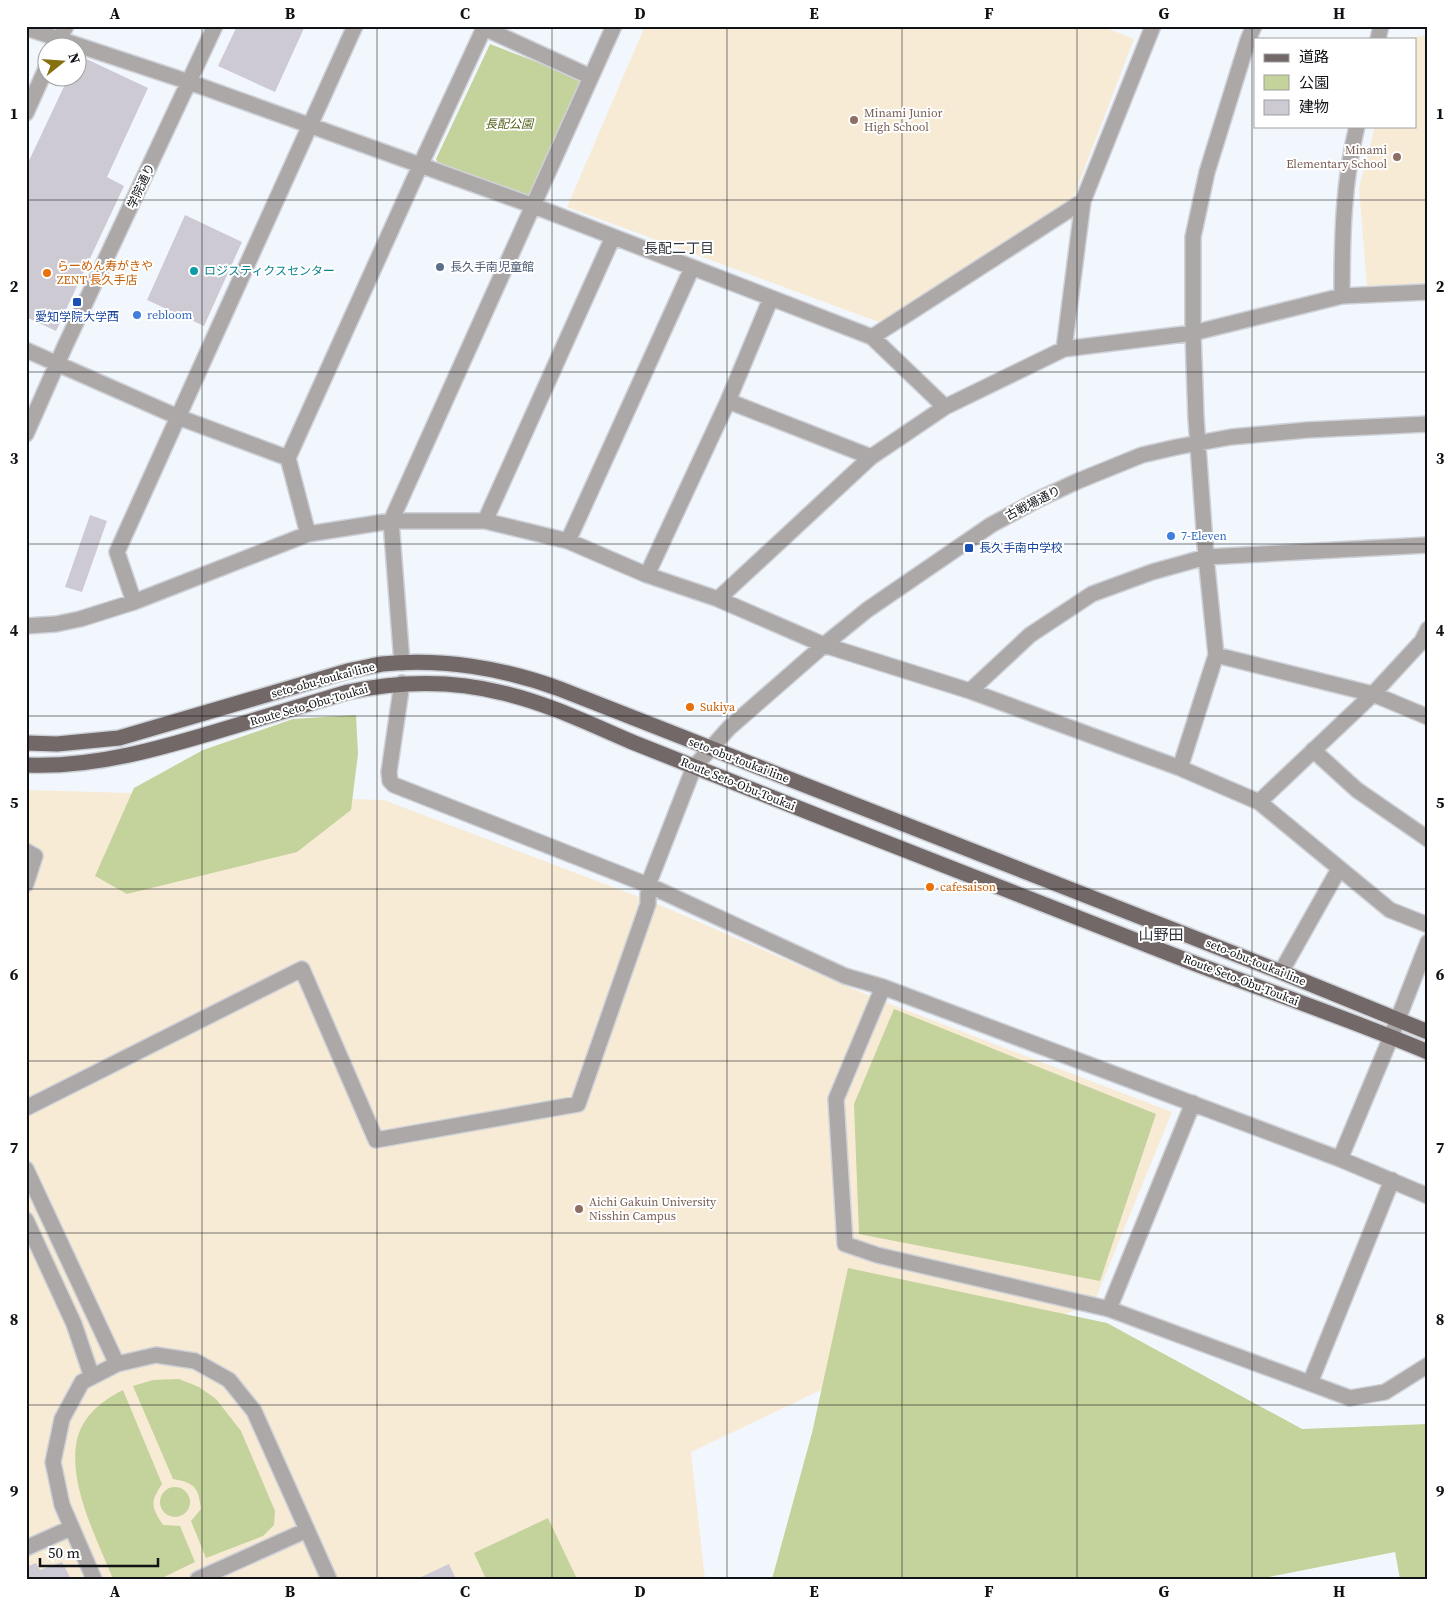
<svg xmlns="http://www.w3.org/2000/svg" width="1454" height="1605" viewBox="0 0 1454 1605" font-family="'Source Serif 4','Noto Sans JP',serif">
<rect width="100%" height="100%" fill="#f2f7fd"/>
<path fill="#f7ebd6" d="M645,26H1101L1134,39L1072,201L884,324L567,207Z
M1428,35V283L1367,286L1359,188L1375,126H1415V39H1403Z
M26,790L384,800L655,903L872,997L1172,1112L1093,1305L819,1391L691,1452L705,1579H26Z"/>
<path fill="#c4d29b" d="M490,44L581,79L583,83L534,195L528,197L442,170L436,159Z
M356,715L358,754L351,810L297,852L127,894L95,876L134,788L203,750L293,719Z
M894,1009L1156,1114L1100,1281L859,1234L854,1104Z
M848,1268L1107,1323L1302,1429L1428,1424V1579H1400L1395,1552L1258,1579H772L812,1433Z
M179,1379L199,1387L216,1399L241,1431L275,1511L274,1525L263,1536L206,1558L191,1521L201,1509C198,1487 195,1483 173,1479L133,1386L153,1380Z
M123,1390L162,1484C150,1502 151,1507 163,1525L180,1526L195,1562L160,1579H113C96,1536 55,1461 87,1418C96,1406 109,1397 123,1390Z
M160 1502a15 15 0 1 1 30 0a15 15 0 1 1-30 0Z
M548,1518L577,1579H486L474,1553Z"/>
<path fill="#cecad3" d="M237,26H305L275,92L218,66Z
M78,55L148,88L107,177L124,186L56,331L26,317V167L68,78H78Z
M185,215L242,242L204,326L147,300Z
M90,515L107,521L82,592L65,587Z
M62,1562L71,1579H26V1567L36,1563L40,1570Z
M449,1564L456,1579H417Z"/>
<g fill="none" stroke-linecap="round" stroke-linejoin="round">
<defs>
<path id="minor" d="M26,28L189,82L534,206L872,337L945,407
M484,28L591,77
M1378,39L1381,26
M55,48L66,26
M26,113L48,64
M1342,296C1342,238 1343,183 1357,126
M872,337L1083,201
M1064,349L1083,201L1153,26
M26,350L178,417L288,458
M728,401L871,457
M26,434L65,346L215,26
M485,521L613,237
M308,534L288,458L420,166L485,26
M568,541L692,268
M647,575L728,401L771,298
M718,599L871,457L945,407L1064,349L1193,333L1342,296L1428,292
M134,602L117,552L355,26
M26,626L56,624L80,619L134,602L308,534L391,521H485L568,541L647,575L718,599L824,645L970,691L1180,768L1259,802L1390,910L1428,925
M1216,655L1373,694L1428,717
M402,663L391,521L614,26
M402,683L389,772L390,781L394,785L648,885L845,976L883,987L1340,1159L1428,1196
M970,691L1030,635L1092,594L1152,572L1206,557L1428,545
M1313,750L1357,790L1428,839
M1180,768L1216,655L1206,557L1196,418L1193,333V237L1207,172L1248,40L1254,26
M1259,802L1373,694L1422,641L1428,629
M26,851L35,856L26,884
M1281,972L1339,869
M883,987L836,1099L845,1244L877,1255L1109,1309L1350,1398L1385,1392L1428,1365
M26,1108L302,969L376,1140L578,1104L648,904V885L694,767L729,728L824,645L867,610L991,525L1039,499L1078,481L1142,455L1177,447L1231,437L1307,430L1428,424
M1340,1159L1391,1037L1428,942
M26,1169L117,1364
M26,1220L74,1324L92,1377
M1109,1309L1193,1103
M1310,1383L1392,1180
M26,1548L71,1528
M94,1579L62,1505L53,1462L62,1419L82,1382L117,1364L156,1355L195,1361L229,1380L254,1411L329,1579
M198,1579L307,1530"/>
<path id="major" d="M26,743L57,744L119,738L348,671C359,669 370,666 382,664C441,658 504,668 560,689L1281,972L1428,1032
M26,765C95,768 162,748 228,728C268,716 308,704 348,692C400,681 452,680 503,693C547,703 590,724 632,742C700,769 768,796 836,823C956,870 1076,917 1196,964C1273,993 1352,1020 1428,1052"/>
</defs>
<use href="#minor" stroke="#ced2d8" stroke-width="18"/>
<use href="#major" stroke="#ced2d8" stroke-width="18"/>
<use href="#minor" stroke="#ada8a8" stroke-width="15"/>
<use href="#major" stroke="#716867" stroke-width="15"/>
</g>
<path fill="none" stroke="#101215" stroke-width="1" stroke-opacity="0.55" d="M202,26V1579M377,26V1579M552,26V1579M727,26V1579M902,26V1579M1077,26V1579M1252,26V1579M26,200H1428M26,372H1428M26,544H1428M26,716H1428M26,889H1428M26,1061H1428M26,1233H1428M26,1405H1428"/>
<g fill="#8d6e63" stroke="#fff" stroke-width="2">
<circle cx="854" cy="120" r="5"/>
<circle cx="1397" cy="157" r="5"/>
<circle cx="579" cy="1209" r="5"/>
</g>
<circle fill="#5c6f8a" stroke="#fff" stroke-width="2" cx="440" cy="267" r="5"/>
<circle fill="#0f9aa8" stroke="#fff" stroke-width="2" cx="194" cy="271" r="5"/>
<g fill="#e8710a" stroke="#fff" stroke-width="2">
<circle cx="47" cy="273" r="5"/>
<circle cx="690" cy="707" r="5"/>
<circle cx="930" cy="887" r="5"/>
</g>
<g fill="#1a4fb4" stroke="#fff" stroke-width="2">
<rect x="72" y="297" width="10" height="10" rx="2.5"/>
<rect x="964" y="543" width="10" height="10" rx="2.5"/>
</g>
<g fill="#3f7fe0" stroke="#fff" stroke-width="2">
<circle cx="137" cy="315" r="5"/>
<circle cx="1171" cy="536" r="5"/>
</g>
<g text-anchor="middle" stroke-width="4" stroke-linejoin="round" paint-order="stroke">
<g font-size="12" fill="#785e54" stroke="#fff" text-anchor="start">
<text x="864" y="117">Minami Junior<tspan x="864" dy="14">High School</tspan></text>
<text x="1387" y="154" text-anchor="end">Minami<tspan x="1387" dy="14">Elementary School</tspan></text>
<text x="589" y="1206">Aichi Gakuin University<tspan x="589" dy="14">Nisshin Campus</tspan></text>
</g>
<g font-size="12" font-style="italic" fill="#525f16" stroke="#fff">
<text x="509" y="128">長配公園</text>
</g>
<g font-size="12" fill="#101215" stroke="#fff">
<text transform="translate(141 186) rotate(-65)" y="4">学院通り</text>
<text transform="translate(1033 503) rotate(-27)" y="4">古戦場通り</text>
<text transform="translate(323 680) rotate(-15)" y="4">seto-obu-toukai line</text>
<text transform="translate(309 705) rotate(-16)" y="4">Route Seto-Obu-Toukai</text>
<text transform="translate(739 760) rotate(21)" y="4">seto-obu-toukai line</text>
<text transform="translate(738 784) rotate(22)" y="4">Route Seto-Obu-Toukai</text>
<text transform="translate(1256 962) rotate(22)" y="4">seto-obu-toukai line</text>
<text transform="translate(1241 980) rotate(21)" y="4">Route Seto-Obu-Toukai</text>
</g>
<g font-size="12" fill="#c56008" stroke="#fff" text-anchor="start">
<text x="57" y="270">らーめん寿がきや<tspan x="57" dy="14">ZENT 長久手店</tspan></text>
<text x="700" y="711">Sukiya</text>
<text x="940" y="891">cafesaison</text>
</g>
<g font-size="12" fill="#4e5e75" stroke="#fff" text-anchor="start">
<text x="450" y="271">長久手南児童館</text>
</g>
<g font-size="12" fill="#0d838f" stroke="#fff" text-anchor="start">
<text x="204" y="275">ロジスティクスセンター</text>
</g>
<g font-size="12" fill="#366cbe" stroke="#fff" text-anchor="start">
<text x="147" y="319">rebloom</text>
<text x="1181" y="540">7-Eleven</text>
</g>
<g font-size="12" fill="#164399" stroke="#fff">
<text x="77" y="321">愛知学院大学西</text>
<text x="979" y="552" text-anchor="start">長久手南中学校</text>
</g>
<g font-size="14" fill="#32363c" stroke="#fff">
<text x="679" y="253">長配二丁目</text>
</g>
<g font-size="15" fill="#32363c" stroke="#fff">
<text x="1161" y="940">山野田</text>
</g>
</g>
<rect width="1454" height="1605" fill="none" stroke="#ffffff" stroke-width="55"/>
<rect x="1254" y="38" width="162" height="90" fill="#ffffff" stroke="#9fa0a1"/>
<rect x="1264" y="54" width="25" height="8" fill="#716867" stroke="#9fa0a1"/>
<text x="1299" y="62" font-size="15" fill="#101215">道路</text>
<rect x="1264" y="75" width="25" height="15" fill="#c4d29b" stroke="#9fa0a1"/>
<text x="1299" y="88" font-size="15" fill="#101215">公園</text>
<rect x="1264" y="100" width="25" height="15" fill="#cecad3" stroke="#9fa0a1"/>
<text x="1299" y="112" font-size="15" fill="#101215">建物</text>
<g transform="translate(62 62) rotate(73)"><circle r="24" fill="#ffffff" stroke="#9fa0a1"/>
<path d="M0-4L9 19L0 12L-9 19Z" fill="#867010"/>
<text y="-8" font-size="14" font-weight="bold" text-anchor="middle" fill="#101215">N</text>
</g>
<path d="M40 1558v8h118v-8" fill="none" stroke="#101215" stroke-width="2.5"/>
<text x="48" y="1558" font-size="15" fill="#101215" stroke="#ffffff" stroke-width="4" paint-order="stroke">50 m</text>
<rect x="28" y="28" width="1398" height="1550" fill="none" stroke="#101215" stroke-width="2"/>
<g font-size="16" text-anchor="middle" font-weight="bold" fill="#101215">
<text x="115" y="19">A</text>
<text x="290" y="19">B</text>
<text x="465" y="19">C</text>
<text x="640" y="19">D</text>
<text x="814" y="19">E</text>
<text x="989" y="19">F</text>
<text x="1164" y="19">G</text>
<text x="1339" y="19">H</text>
<text x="14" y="119">1</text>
<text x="1440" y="119">1</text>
<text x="14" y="292">2</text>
<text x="1440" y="292">2</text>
<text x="14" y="464">3</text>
<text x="1440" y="464">3</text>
<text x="14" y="636">4</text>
<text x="1440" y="636">4</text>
<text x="14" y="808">5</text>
<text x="1440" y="808">5</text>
<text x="14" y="980">6</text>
<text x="1440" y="980">6</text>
<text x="14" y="1153">7</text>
<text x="1440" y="1153">7</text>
<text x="14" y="1325">8</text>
<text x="1440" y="1325">8</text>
<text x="14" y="1497">9</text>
<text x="1440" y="1497">9</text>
<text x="115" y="1597">A</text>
<text x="290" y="1597">B</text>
<text x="465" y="1597">C</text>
<text x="640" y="1597">D</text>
<text x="814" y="1597">E</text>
<text x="989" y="1597">F</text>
<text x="1164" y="1597">G</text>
<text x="1339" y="1597">H</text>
</g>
</svg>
